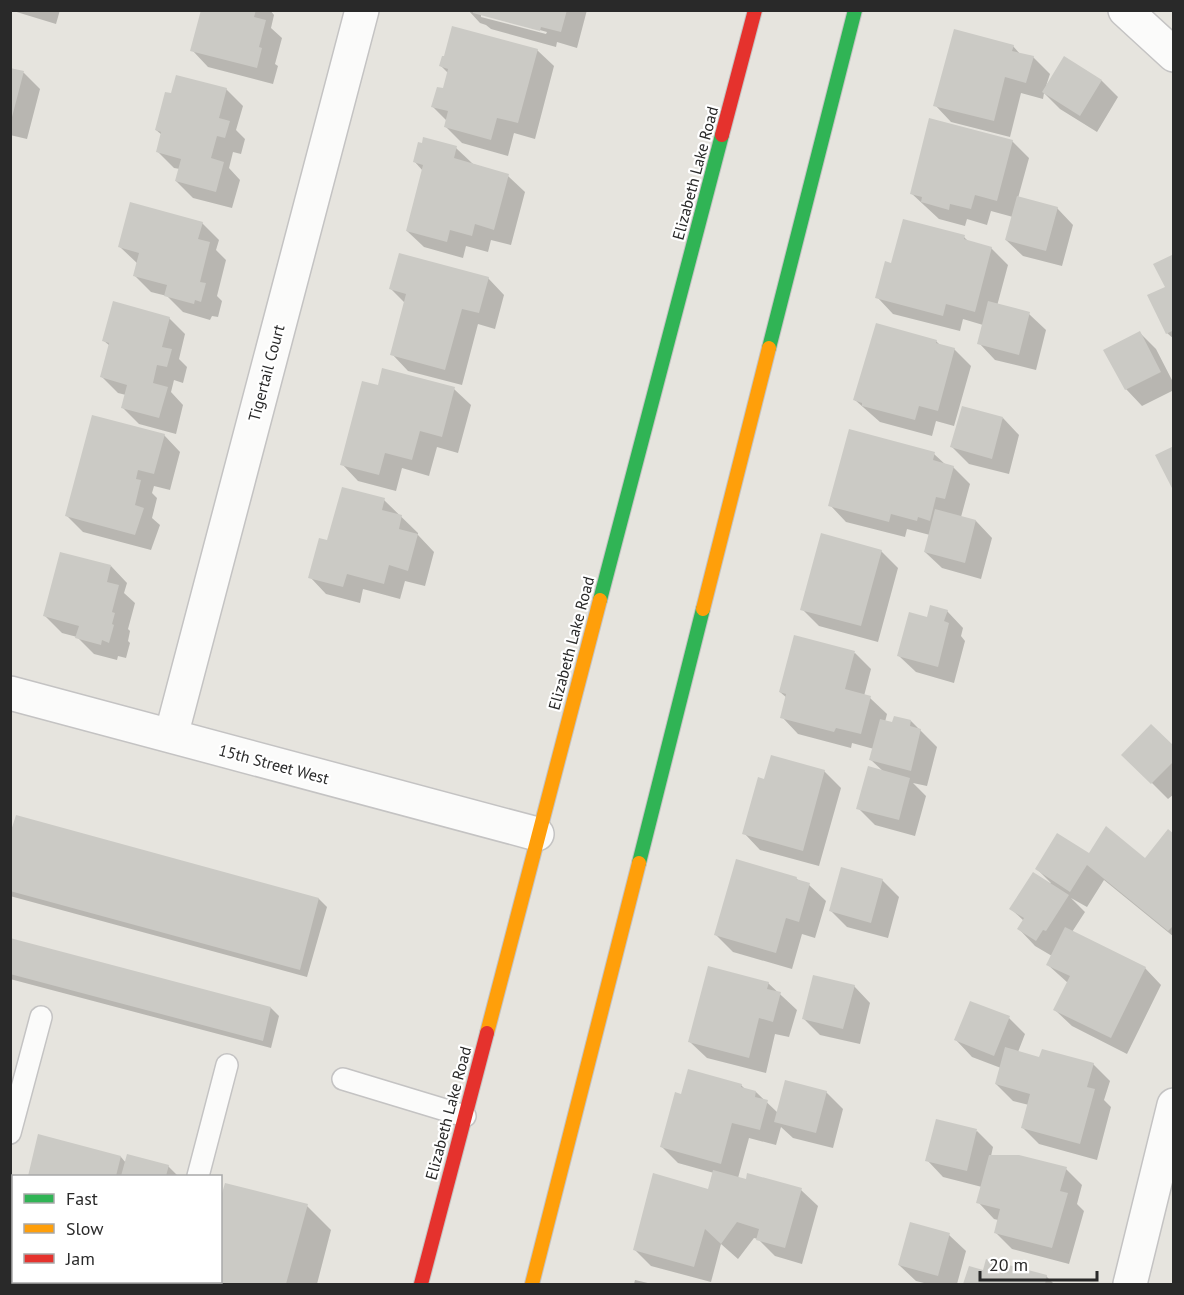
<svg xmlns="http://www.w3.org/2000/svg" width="1184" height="1295" viewBox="0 0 1184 1295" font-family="'PT Sans',sans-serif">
<rect width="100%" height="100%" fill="#e6e4de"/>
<path fill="#0003" fill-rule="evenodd" d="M10,10H60L56,24Z
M203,10H270L274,15L271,28L282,38L275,64L278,66L273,84L208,67L192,50Z
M468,10H587L577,48L557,42L556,47L491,29L486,25L480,23ZM481,14L547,32L546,34L481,17Z
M1013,46L1021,55L1033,57L1050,74L1046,86L1065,58L1102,81L1118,97L1097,132L1060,109L1044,93L1043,99L1021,93L1010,137L951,122L935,105Z
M537,50L554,66L535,139L514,133L508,156L462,143L446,127L447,121L433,107L444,90L449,74L441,66Z
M10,69L24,73L40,89L27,139L10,135Z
M226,89L243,106L236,130L245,139L241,154L233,152L229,168L240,180L232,208L193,198L176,181L180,169L174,168L157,151L162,135L156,130Z
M1012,141L1029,158L1018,198L1057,208L1073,225L1062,266L1023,256L1006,240L1013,217L991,211L987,225L967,219L965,226L939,219L911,193Z
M456,148L473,164L508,176L525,192L511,245L491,240L488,252L466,246L463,258L424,247L407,231L423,171L414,161Z
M202,223L219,240L216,250L226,260L217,296L222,301L218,317L212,316L210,320L183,312L167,296L151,292L135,276L138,264L120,247Z
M964,237L969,242L991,248L1008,265L997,306L1029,314L1046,330L1036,370L995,360L979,343L983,325L963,319L960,331L893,314L877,297Z
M1174,256V339L1167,333V288Z
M488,278L504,295L495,329L478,324L462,385L408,371L392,354L405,303L391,289Z
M169,318L185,334L179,359L187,367L183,383L174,380L171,392L183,405L176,434L139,424L123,408L126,395L118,393L102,377L110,346L104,341Z
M1140,333L1156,349L1174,384V390L1142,406L1126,389Z
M936,341L941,346L954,349L971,366L954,426L936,421L932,436L880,422L855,400Z
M379,387L454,389L471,405L458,453L437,447L429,476L402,468L396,491L358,481L342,464Z
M1003,418L1019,435L1009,474L969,464L952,447Z
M164,435L180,452L170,490L154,486L152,493L157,498L152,518L160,525L151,550L83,532L67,516Z
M934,454L946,465L953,467L970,484L961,517L976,521L992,538L981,579L942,568L925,552L930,535L907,529L905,537L846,522L830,505Z
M384,500L418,533V535L434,552L425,586L405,581L400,599L363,589L360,603L326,594L310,577L329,542Z
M881,551L898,568L878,642L819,626L802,609Z
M111,566L127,583L124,593L135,603L128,629L130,631L128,641L130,643L126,658L118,656L117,660L94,654L77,637L62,633L45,616Z
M947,611L963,628L961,636L965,641L954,683L916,672L899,656L928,619Z
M855,653L871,669L864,696L870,698L887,714L885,722L894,724L911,721L937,747L927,786L913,783L926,796L915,836L875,825L858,808L884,772L871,760L874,749L852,743L851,748L798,734L782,717L787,698L780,692Z
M1174,748V794L1168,799L1124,755Z
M824,771L841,788L819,866L760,850L744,833L765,781Z
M1174,836V937L1104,880L1087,907L1071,898L1085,912L1072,932L1145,968L1161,985L1127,1054L1072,1026L1055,1010L1068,983L1048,965L1052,956L1035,946L1019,929L1024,921L1011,909L1051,883L1037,869L1090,855L1145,860Z
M10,840L319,899L327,907L307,977L10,896Z
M796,878L800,882L809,885L826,901L815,938L802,934L792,969L733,952L716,935Z
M882,880L899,897L888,938L847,927L831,911Z
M10,939L271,1008L279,1016L271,1048L10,979Z
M768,983L797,1010L789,1037L775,1034L766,1073L707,1058L690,1042Z
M854,986L870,1003L860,1044L820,1035L803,1018Z
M1009,1018L1025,1034L1018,1052L1040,1058L1093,1064L1110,1081L1104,1100L1111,1107L1097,1160L1039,1144L1023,1128L1029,1105L1013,1101L996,1084L1001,1068L972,1057L956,1040Z
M741,1085L746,1090L756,1092L778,1113L826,1092L843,1109L833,1148L793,1138L781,1127L776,1145L749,1138L738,1178L801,1190L818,1206L802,1264L775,1256L758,1239L754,1238L738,1259L721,1244L711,1282L651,1266L634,1249L709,1190L714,1173L678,1163L662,1147L682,1096Z
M977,1131L993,1147L991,1156L1066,1169L1082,1185L1077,1204L1084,1211L1069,1264L1012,1249L995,1232L998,1220L994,1219L978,1202L982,1187L943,1177L927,1160Z
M39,1136L121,1157L126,1163L168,1166L178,1176H30Z
M307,1206L331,1230L317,1284H200L201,1282H220Z
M949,1235L966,1251L957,1284H928L916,1281L899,1265Z
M970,1268L984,1271L1046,1276L1054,1284H965Z
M635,1280L652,1284H634Z
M17,1282H85L96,1284H16Z"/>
<path fill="#cbcac5" d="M201,10H256L254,17L266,20L259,47L262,48L257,68L190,51Z
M473,10H567L561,32L541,27L540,31L473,13Z
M452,26L538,49L518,123L497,118L491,140L444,127L448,111L431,107L437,87L443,88L448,69L439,66L442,56H444Z
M954,29L1014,45L1012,51L1034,56L1026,83L1005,77L994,121L933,106Z
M1064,56L1102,80L1080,116L1042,92Z
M10,68L24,71L11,121H10Z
M176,75L227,88L219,118L230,121L225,138L217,136L211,158L224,162L216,192L175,181L181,159L156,152L161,132L155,130L165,92L171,93Z
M929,118L1013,140L997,201L975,195L971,209L950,204L949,210L921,202L922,197L910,194Z
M423,137L457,146L454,158L509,174L494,230L475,224L472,236L450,230L447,242L406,231L423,165L413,162L418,142L422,143Z
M1017,196L1058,207L1046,251L1005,240Z
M130,202L203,222L198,239L210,242L200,282L206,283L201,302L195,300L194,304L164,296L167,285L133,276L139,253L118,247Z
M903,219L965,235L964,239L992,247L975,312L946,304L943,316L875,298L885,261L891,263Z
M399,253L489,277L479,313L462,309L445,370L390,355L406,294L389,289Z
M1174,254V330L1166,334L1147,295L1165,287L1153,264Z
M113,301L170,317L162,347L172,349L167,367L157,365L153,383L168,387L159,418L121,408L127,385L100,377L109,343L102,341Z
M988,301L1030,312L1019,355L977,344Z
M876,323L937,340L936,343L955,348L938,411L919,406L915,420L862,406V403L853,400Z
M1140,331L1161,372L1125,390L1103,350Z
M382,368L455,387L442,437L420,431L412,460L385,453L379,475L340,465L362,381L378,385Z
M962,406L1003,417L992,459L950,447Z
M92,415L165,434L154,474L138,470L136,479L141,480L135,505L144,508L135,535L65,516Z
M849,429L935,452L933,460L954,466L945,499L936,497L930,521L918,517L917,521L891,514L889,522L828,506Z
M1174,446V492L1155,455Z
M342,487L385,498L382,510L402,515L399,529L418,534L408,571L389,565L384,584L347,574L343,587L308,578L319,538L327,540Z
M935,509L976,520L965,563L924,552Z
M821,533L882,550L861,626L800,610Z
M60,552L111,565L107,582L119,585L112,612L115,613L112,624L114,625L109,643L102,640L101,645L75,638L79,626L43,616Z
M930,605L948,610L944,621L949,623L938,667L897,656L909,612L927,617Z
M794,635L855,651L845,689L871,696L861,734L836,728L834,732L780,718L786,694L779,692Z
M894,716L911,720L910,726L921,729L911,771L869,760L880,719L892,722Z
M1151,724L1174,746V761L1151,784L1121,755Z
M771,755L825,770L803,851L742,834L758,777L764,779Z
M868,766L910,778L899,820L856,809Z
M16,815L319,898L300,970L10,891V834Z
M1106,826L1145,858L1168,829L1174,834V925L1168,931L1087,865L1070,892L1035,869L1057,833L1089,853Z
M736,859L797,877L796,879L810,883L799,922L786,918L776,953L714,935Z
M841,867L883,879L871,923L829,911Z
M1033,872L1069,895L1046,931L1043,930L1036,941L1017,929L1024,918L1009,909Z
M1065,927L1146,967L1111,1038L1053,1010L1070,976L1046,965Z
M10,938L271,1007L263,1041L10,974Z
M708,966L769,982L767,989L781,992L773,1022L759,1018L749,1058L688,1042Z
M813,975L855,985L843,1029L802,1019Z
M970,1001L1010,1016L994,1056L954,1040Z
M1005,1047L1039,1057L1042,1049L1094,1063L1087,1087L1095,1089L1080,1144L1021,1128L1030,1094L995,1084Z
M688,1069L742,1084L741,1087L756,1091L755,1097L768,1100L760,1130L732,1123L721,1164L660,1147L675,1092L681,1094Z
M785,1080L827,1091L816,1133L774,1122Z
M936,1119L977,1129L967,1171L925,1161Z
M38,1134L121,1156L116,1176H28Z
M127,1154L169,1165L166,1176H121Z
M989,1155H1019L1067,1167L1060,1191L1068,1193L1052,1248L994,1233L1000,1209L976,1203Z
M713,1170L746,1179L747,1173L802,1188L785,1248L756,1240L759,1229L737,1222L721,1244L705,1229L694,1267L633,1250L653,1173L708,1189Z
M225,1183L308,1204L286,1284H198L199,1282H220V1200Z
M910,1222L950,1233L938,1276L898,1265Z
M986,1259L1047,1275L1045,1284H963L969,1266L983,1270Z
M15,1282H91L99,1284H14Z"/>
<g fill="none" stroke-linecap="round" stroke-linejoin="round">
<defs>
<path id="lane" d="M343,1079L465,1116
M10,1133L41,1017
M198,1176L227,1065
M10,1240H14
M170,1284L171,1282"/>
<path id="street" d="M1125,10L1174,55
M10,693L537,834
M171,736L362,10
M1130,1284L1174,1105"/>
<path id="fast" d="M769,348L855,10
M600,600L722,135
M639,863L703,609"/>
<path id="slow" d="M703,609L769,348
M487,1033L600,600
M532,1284L639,863"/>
<path id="jam" d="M722,135L755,10
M421,1284L487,1033"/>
</defs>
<use href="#lane" stroke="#c4c3c3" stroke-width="24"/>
<use href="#street" stroke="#c4c3c3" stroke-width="36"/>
<use href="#fast" stroke="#c4c3c3" stroke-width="16"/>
<use href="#slow" stroke="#c4c3c3" stroke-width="16"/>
<use href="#jam" stroke="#c4c3c3" stroke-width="16"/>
<use href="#lane" stroke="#fbfbfa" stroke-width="21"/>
<use href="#street" stroke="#fbfbfa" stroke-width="33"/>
<use href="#fast" stroke="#30b455" stroke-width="14"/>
<use href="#slow" stroke="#ff9f0a" stroke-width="14"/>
<use href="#jam" stroke="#e5322d" stroke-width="14"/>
</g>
<g text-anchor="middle" stroke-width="4.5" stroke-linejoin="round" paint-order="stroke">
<g font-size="16" fill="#292929" stroke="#fff">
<text transform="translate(695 173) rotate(-75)" y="6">Elizabeth Lake Road</text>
<text transform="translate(266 373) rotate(-75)" y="6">Tigertail Court</text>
<text transform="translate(571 643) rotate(-75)" y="6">Elizabeth Lake Road</text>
<text transform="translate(274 764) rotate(15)" y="6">15th Street West</text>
<text transform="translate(448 1113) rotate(-75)" y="6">Elizabeth Lake Road</text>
</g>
</g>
<rect width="1184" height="1295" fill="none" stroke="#292929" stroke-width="24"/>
<rect x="12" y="1175" width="210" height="108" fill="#ffffff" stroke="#a9a9a9" stroke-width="1.5"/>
<rect x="24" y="1194" width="30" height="9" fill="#30b455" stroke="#a9a9a9" stroke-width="1.5"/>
<text x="66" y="1205" font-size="18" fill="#292929">Fast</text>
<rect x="24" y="1224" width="30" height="9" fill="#ff9f0a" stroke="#a9a9a9" stroke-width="1.5"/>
<text x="66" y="1235" font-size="18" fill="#292929">Slow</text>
<rect x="24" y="1254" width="30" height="9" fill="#e5322d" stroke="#a9a9a9" stroke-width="1.5"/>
<text x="66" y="1265" font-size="18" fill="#292929">Jam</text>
<path d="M980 1271v9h117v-9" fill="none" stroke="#292929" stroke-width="3"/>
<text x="989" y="1271" font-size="18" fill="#292929" stroke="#ffffff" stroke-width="4.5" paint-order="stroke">20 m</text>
</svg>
